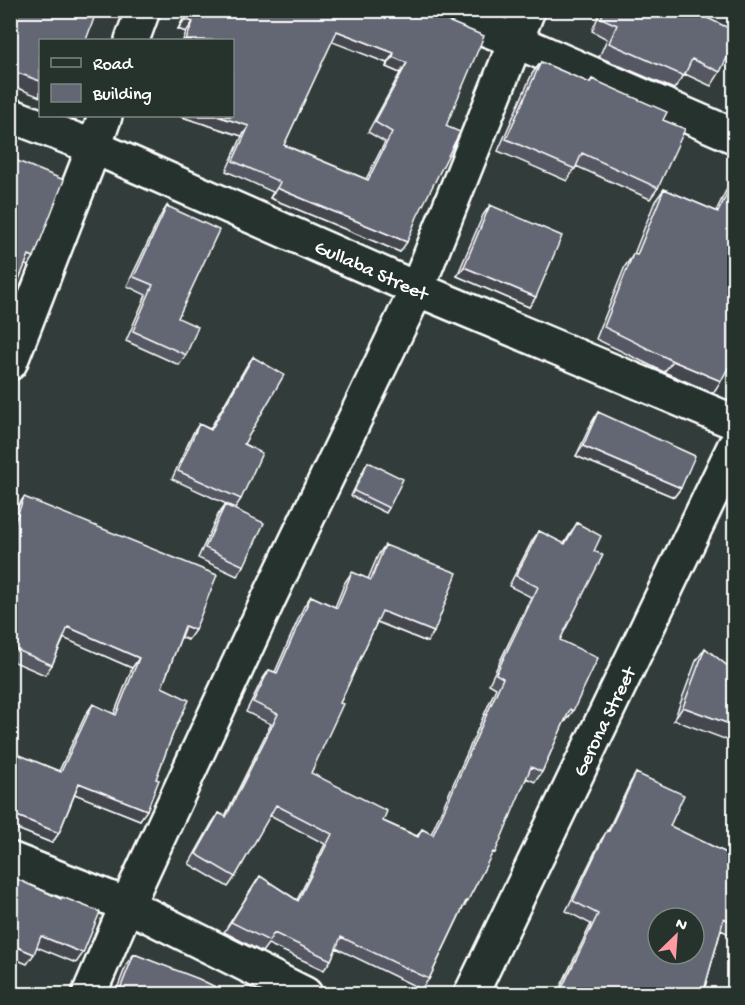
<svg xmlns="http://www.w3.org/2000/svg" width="745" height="1005" viewBox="0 0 745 1005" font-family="'Gochi Hand',sans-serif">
<rect width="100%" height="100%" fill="#323d3b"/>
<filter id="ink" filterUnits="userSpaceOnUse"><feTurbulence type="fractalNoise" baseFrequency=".0167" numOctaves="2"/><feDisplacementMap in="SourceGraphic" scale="12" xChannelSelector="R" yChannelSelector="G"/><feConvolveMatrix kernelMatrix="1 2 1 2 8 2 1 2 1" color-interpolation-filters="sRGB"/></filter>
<g filter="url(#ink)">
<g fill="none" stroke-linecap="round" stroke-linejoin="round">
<defs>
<path id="minor" d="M438,10L516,41L734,136
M94,147L417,289L734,422
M10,859L127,905L305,994
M471,994L734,447"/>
<path id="tertiary" d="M10,363L94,147
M89,994L127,905L269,598L417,289L528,10"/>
<path id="secondary" d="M132,40L143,10
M10,115L94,147L105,116"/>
</defs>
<use href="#minor" stroke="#fff" stroke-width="38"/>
<use href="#tertiary" stroke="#fff" stroke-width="38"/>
<use href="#secondary" stroke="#fff" stroke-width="38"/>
<use href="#minor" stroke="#26332d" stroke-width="33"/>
<use href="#tertiary" stroke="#26332d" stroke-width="33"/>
<use href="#secondary" stroke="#26332d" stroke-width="33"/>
</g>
<path fill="#555863" stroke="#fff" stroke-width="1.5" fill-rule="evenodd" d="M187,10H430L446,126L400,252L270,198L273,192L226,171L242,136L179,116H232V40H183L186,32L178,29ZM332,41L387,63L386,67L400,73L368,132L385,142L366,179L284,145Z
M601,10H703L701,15L720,72L711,86L685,74L674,89L599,57L607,39L592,31Z
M541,62L589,83L592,79L663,120L658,188L650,199L576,166L567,181L498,151L532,74Z
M735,172V355L713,393L664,372L596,339L625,266L634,254L655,201L664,189L716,211Z
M490,205L529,307L457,276L483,215Z
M167,206L178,318L186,355L179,365L126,341L146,295L127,286L161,215Z
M253,357L244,444L241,499L235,508L172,479L193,433L199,424L210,429L247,365Z
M598,412L681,488L674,497L576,456L592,422Z
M368,462L389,508L386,513L351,496L365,467Z
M24,497L188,640L181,637L162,687L174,731L140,820L75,794L59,833L52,843L10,826V751L59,771L86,714L93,704L114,714L132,668L64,638L52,665L45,675L10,660V525L17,507Z
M225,505L244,566L237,576L198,558L218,515Z
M577,523L594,551L560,640L573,711L566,721L565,720L542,772L535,782L526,778L487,863L467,902L463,908L429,979L421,989L336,948L331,960L324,970L268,944L262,952L224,932L260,876L297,900L325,844L270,815L235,877L228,887L189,864L212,823L219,813L225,816L271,724L246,712L262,680L269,670L275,672L304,606L311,596L335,607L345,582L352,572L368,579L378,555L385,545L434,632L427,642L377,622L340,703L311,773L383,821L417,836L422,829L431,834L496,688L489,684L531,597L509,586L532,541L539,531L564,544Z
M705,648L735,672L674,720L696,661Z
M636,773L670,826L735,857V937L721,930L703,994H557L591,924L566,911L601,840L608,830L630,783Z
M134,954L230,994H115L127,963Z"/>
<path fill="#454750" stroke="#fff" stroke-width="1.5" d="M185,19L193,22L186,32L178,29Z
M337,31L394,53L387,63L330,41Z
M393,57L407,63L400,73L386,67Z
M10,70L40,81V97L10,85Z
M179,116H217L249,126L242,136Z
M277,188L407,242L400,252L270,198Z
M29,255L34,257L28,266L23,264Z
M464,267L536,297L529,307L457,276Z
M673,361L721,381L713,393L664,372Z
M583,446L681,488L674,497L576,456Z
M382,611L434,632L427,642L375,621Z
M185,626L195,630L188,640L178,636Z
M68,627L139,658L132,668L61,637Z
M683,707L735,726V743L674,720Z
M79,783L147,810L140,820L72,793Z
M10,813L59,833L52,843L10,826Z
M10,912L15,914L10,921Z
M41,936L83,953L76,963L34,946Z
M10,944L34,954L27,964L10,957Z"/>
<path fill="#636673" stroke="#fff" stroke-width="1.5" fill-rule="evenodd" d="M10,10H97L86,40H40V81L10,70Z
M189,10H430L438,17L484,36L446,126L460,132L417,217L407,242L277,188L280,182L233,161L249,126L217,116H232V40H186L193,22L185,19ZM337,31L394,53L393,57L407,63L375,122L392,132L368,180L284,145Z
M605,10H703L701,15L735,31V41L720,72L692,59L684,76L609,43L617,25L601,18Z
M541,62L590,83L592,79L667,112L663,120L685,129L658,188L582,153L575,169L506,139Z
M10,158L64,180L34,257L29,255L10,302Z
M735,178V355L721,381L673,361L604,327L633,254L637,255L664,189L718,212Z
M490,205L562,236L536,297L464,267Z
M167,206L219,230L178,318L198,327L186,355L133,331L153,285L134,277Z
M10,304L15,306L10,318Z
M253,357L284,375L244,444L262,453L241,499L178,471L199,424L211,430Z
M598,412L695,456L681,488L583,446Z
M368,462L403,479L389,508L354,491Z
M24,497L217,575L195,630L185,626L162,687L189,700L174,731L156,779L159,780L147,810L79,783L59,833L10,813V751L61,772L93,704L116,715L139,658L68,627L52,665L10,647V565L13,559L10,558V535Z
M225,505L264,523L244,566L205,548Z
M577,523L601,536L594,551L603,555L560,640L598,658L573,711L570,709L542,772L531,767L495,853L493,852L467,902L466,901L429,979L341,937L331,960L274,933L269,941L231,922L260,876L298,901L332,834L276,805L235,877L196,854L219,813L226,817L278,714L253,702L269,670L277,673L311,596L337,608L352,572L371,580L385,545L457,573L434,632L382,611L340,703L343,704L311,773L387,811L383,821L418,837L422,829L433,835L503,678L496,674L538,587L516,576L539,531L565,544Z
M705,648L735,672V726L683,707Z
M10,734L14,735L10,748Z
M636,773L684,795L670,826L735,857V924L724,918L703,994H559L598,914L573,901L607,830L609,831ZM658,918H694V954H658Z
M10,876L61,899L62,897L100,912L83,953L41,936L34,954L10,944V925L15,914L10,912Z
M134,954L199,979L230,994H118Z"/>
</g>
<g text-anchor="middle" stroke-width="4.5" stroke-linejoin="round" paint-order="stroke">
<g font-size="20" fill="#fff" stroke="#26332d">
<text transform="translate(372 269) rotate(24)" y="7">Gullaba Street</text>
<text transform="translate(603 721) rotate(-64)" y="7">Gerona Street</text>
</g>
</g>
<rect width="745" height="1005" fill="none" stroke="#26332d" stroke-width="36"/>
<rect x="18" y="18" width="709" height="969" fill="none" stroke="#fff" stroke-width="2" filter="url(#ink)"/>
<rect x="39" y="39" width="195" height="78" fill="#26332d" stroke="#7d8581" stroke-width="1.5"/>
<rect x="51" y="58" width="30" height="9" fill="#26332d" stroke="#7d8581" stroke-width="1.5"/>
<text x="93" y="69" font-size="18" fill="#ffffff">Road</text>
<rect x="51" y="84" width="30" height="18" fill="#636673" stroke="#7d8581" stroke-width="1.5"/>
<text x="93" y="99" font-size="18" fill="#ffffff">Building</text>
<g transform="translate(676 936) rotate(25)"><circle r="28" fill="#26332d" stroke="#7d8581" stroke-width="1.5"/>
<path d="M0-4.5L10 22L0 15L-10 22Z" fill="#ff9aa2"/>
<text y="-9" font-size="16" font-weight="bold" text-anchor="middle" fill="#ffffff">N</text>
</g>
</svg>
